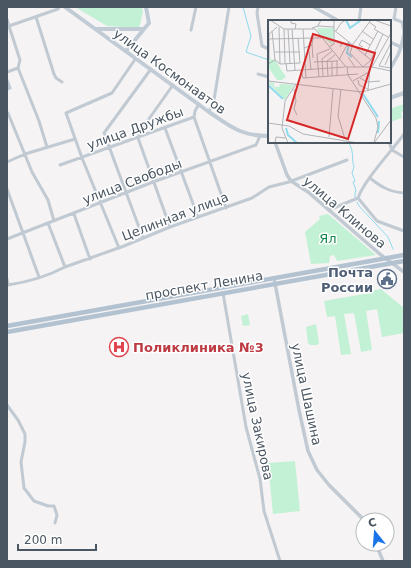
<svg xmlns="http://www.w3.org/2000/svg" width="411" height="568" viewBox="0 0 411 568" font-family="'DejaVu Sans',sans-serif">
<rect width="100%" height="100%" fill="#f5f3f3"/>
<path fill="#c3f1d5" d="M75,7H142L143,12L139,28L107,26Z
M404,104V111L401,112L402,118L390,122V109C395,107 399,106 404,104Z
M328,214L376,255L337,261L334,255L330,256L329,263L311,264L305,232L320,219L319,216Z
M381,289L404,308V333L382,337L377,309L366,311L372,350L361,352L354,313L344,314L351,354L341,355L335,316L327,317L324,301L370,293V291Z
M248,314L250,325L243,326L241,316Z
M316,324L319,343L317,345H310L308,343L306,327Z
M295,461L300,511L273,514L268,463Z"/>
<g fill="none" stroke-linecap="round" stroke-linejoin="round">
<path stroke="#90daee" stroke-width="1" d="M243,7L251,36L246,52L269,60
M348,142C355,151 351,159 354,167L352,173L355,181L353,182L356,190L355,193V197
M357,202L359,206L388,237L393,249"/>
<path stroke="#c1cad2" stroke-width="3" d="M258,7L257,13L262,46L269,49
M396,7L394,19L402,22L404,32L401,47
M36,17L54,74L56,78L62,82
M7,19L9,26
M359,21L361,7
M191,30L196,7
M18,68L20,60L9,26L58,9L59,7
M7,72L18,68L39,121L47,147
M258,74L269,77
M7,80L10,88L7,89
M199,104L195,111L194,117L226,208
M209,112L214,100L229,7
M8,113L32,172L48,200L54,221
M165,128L198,217
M389,142L392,150L404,157
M7,162L25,154L75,139
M60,165L194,117
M370,178C381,187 390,192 404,193
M7,189L39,277
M358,198L377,221L404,231
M329,210L358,198C365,179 391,152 404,134
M74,214L90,259
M48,223L65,267
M170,227L138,138L141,130L173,85
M143,238L104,133L151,69
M7,239L153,182L256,145L260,136
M119,248L82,158L66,113L112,93L136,58
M7,279L8,285C28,282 48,276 65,267L124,246L170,227L252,198L269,187L289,182L347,160
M223,293L246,427L260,479L264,511L280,561
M7,405L18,420L25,434V442L21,462L24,488L34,501L48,506H54L57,515L55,523"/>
<path stroke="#c1cad2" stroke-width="3.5" d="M314,7L339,21
M390,42L401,47L398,55L390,69
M275,142L287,175L291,181L308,192L381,255L404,272
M274,278L299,410L308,451L317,470L329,485L364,520
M376,544L383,561"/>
<path stroke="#c1cbd6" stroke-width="4" d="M65,7L209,112C231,127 241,136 269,136
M96,29H144
M126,51L149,23L146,7
M390,98L404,93"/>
<path stroke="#b3c2d1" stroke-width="4.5" d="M7,326L404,255
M7,332L404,261"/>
</g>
<defs>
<symbol id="civic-ring" viewBox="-11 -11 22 22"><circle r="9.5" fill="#fff" stroke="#5c6f8a" stroke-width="1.5"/><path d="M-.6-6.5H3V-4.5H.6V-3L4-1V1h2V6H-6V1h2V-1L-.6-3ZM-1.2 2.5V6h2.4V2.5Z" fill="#5c6f8a"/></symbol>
<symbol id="hospital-ring" viewBox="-11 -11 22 22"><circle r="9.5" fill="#fff" stroke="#e0444e" stroke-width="1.5"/><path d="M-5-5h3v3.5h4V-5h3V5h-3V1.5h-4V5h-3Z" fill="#e0444e"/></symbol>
</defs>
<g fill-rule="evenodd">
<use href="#civic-ring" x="376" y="268" width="22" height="22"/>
<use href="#hospital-ring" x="108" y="336" width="22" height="22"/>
</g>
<g text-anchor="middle" stroke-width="3" stroke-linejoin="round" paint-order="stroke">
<g font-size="13" fill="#4a5661" stroke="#fff">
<text transform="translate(170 71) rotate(36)" y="5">улица Космонавтов</text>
<text transform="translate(135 128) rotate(-20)" y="5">улица Дружбы</text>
<text transform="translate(132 181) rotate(-21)" y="5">улица Свободы</text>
<text transform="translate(345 212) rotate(40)" y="5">улица Клинова</text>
<text transform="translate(175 216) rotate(-21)" y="5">Целинная улица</text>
<text transform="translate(204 285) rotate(-10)" y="5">проспект Ленина</text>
<text transform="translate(307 394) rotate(78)" y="5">улица Шашина</text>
<text transform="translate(258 426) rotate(78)" y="5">улица Закирова</text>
</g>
<g font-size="13" fill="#17864f" stroke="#fff">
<text x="328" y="243">Ял</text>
</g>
<g font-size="13" font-weight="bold" fill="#4e5e75" stroke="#fff" text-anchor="end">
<text x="373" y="277">Почта<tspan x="373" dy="15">России</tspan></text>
</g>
<g font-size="13" font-weight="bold" fill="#be3a42" stroke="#fff" text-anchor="start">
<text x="133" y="352">Поликлиника №3</text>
</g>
</g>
<g transform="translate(268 20)">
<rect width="123" height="123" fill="#f5f3f3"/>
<path d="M49,8H66L64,25L51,14ZM0,38L7,40L18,57L14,60H9L0,47ZM0,62L6,63V67H11L12,64L26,65L17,80Z" fill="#c3f1d5"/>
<path fill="none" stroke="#90daee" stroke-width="2" d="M78,0L82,8L93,0M81,23L79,33L84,37M0,65L15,79M95,74L110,97M18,108L20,115L29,123M110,113L111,101"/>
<path fill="none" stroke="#b1b4b9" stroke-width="1" d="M2,0L16,9H47L78,47H104L123,51M23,0V3L28,4L27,9M103,0L85,24L82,33L95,47L103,40M106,0L123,6M101,2L108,7L106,9L120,17M50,6L66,7M11,7L12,44M44,8L50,6L53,0M16,9L17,43M20,9L22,43M24,9L27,50M35,9L38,58M66,10L103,40M4,11L7,40M68,11L73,3L78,0M94,11L105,19M1,19L45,18M66,20L74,24L72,27M44,25L45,18H53M61,27L66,24V0M95,27L91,25L94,20L102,25M36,28L44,25L45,38M41,31L43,50M7,32H32M97,35L110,11M80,37L87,47M1,39V14L9,7M69,40V56M71,40L81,21M103,40L115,14M64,41V56M46,42L69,41M18,43L19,51L77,47M0,44L7,40L12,44M12,44L32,43L30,18M117,45L123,31M111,46L123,23M111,46L123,48M79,47L80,55L108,98L110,107L106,122M104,47L123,13M33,50L35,58L90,54M55,56L54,39L64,31M60,56L59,41L67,35M51,57L49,34L62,29M92,58L99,62L112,61M90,60L91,65L100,69M0,61L94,72L123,64M85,61L101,52M26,69L28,81L26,89L29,95M73,69L70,96L77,119M100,71L102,47M0,103L21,106L35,114L90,123M61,117L65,69M7,123L8,117L17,118M20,123L14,108L17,81L28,64M106,123L123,100"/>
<path fill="#d62828" fill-opacity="0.15" stroke="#d62828" stroke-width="2" d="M45,14L107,33L80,119L19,100Z"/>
<rect width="123" height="123" fill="none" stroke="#4a5661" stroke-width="2"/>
</g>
<rect width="411" height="568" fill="none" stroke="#4a5661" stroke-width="16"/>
<g transform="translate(375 532) rotate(343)"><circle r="19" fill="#ffffff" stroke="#b7bbc0"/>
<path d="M0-3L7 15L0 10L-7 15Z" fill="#1a73e8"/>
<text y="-6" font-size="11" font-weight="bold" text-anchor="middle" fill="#4a5661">С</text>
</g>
<path d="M18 544v6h78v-6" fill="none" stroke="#4a5661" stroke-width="2"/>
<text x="24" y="544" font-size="12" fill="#4a5661" stroke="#ffffff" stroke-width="3" paint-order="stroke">200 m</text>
</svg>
